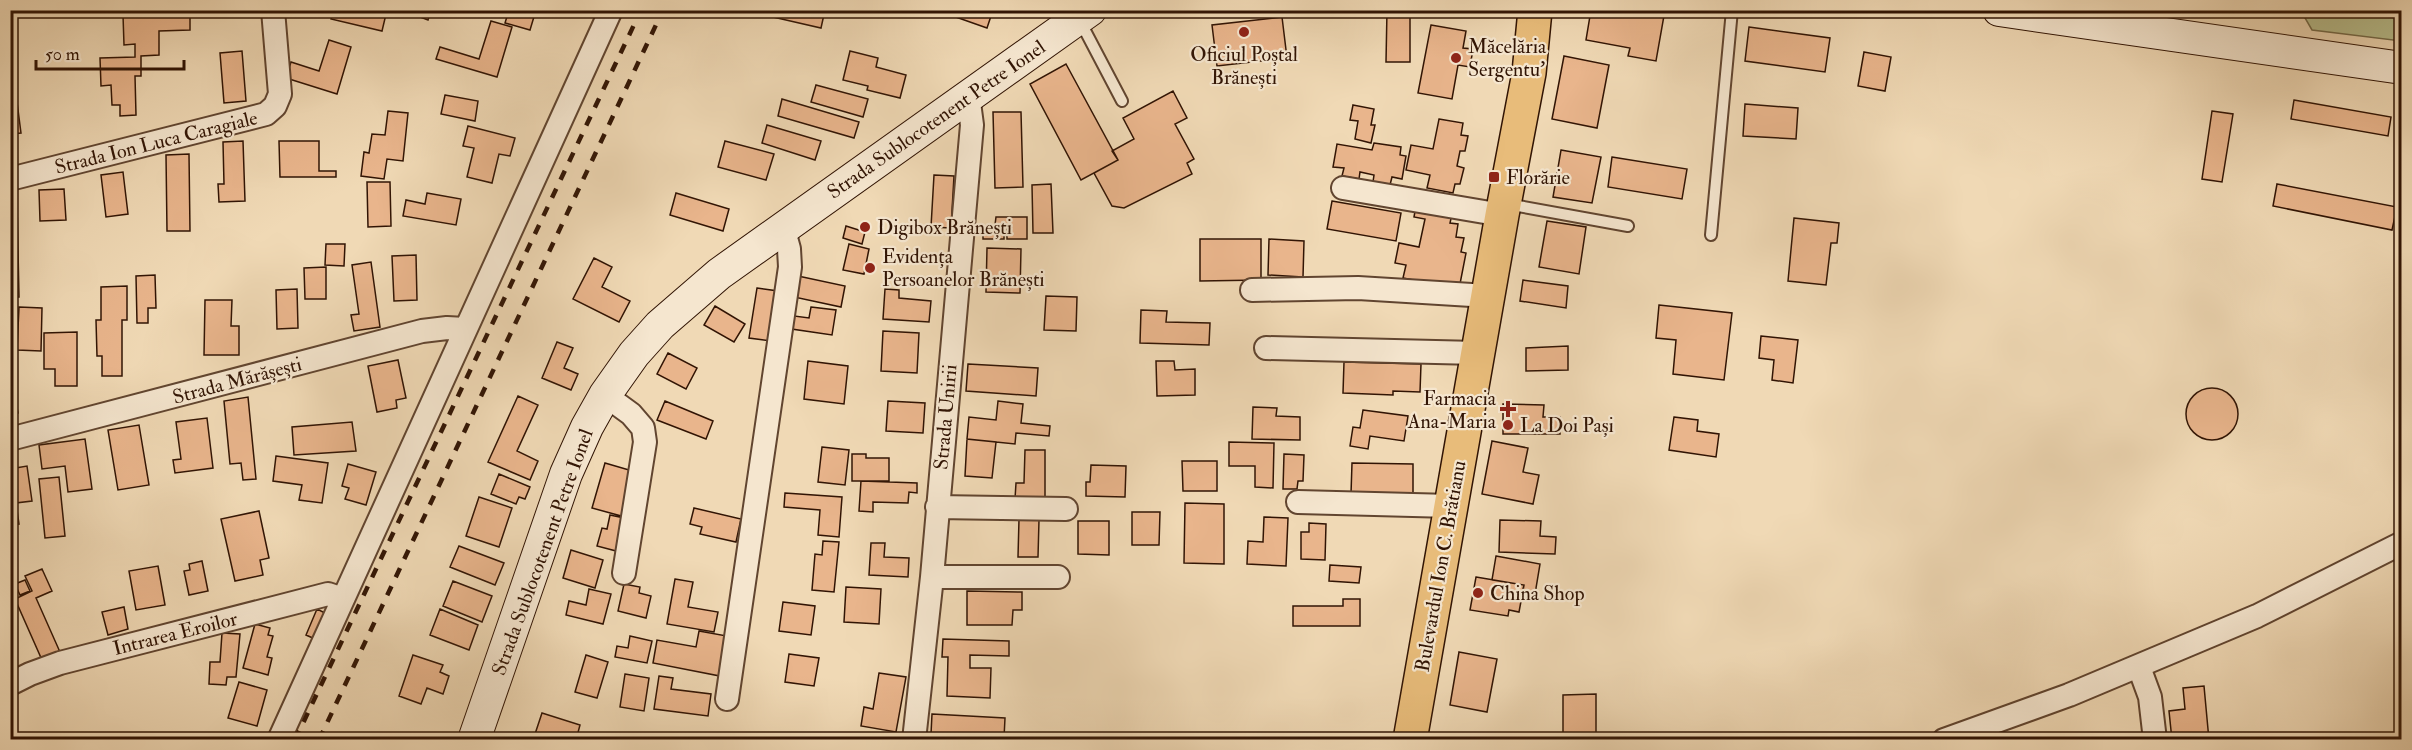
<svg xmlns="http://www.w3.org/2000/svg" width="2412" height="750" viewBox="0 0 2412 750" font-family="'IM FELL Double Pica',serif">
<rect width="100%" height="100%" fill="#f0d9b5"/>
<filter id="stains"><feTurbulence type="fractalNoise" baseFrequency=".00333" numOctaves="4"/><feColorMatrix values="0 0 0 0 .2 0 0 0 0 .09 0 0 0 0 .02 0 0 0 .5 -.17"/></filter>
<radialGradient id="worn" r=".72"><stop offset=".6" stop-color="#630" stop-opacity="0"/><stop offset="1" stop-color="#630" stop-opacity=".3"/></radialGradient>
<path fill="#b8bf8e" stroke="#746a49" stroke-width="1.5" d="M2301,11H2401V41L2312,30Z"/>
<path fill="#e9b58c" stroke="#311404" stroke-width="1.5" d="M71,10H114V16H71Z
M333,10H387L382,31L331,19Z
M402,10H431L428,20Z
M509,10H536L530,30L505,23Z
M742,10H825L821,28Z
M951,10H993L987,28L950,15Z
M1387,10H1420V16H1410V62H1386Z
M1475,10H1501L1499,16Z
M1591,10H1665L1656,61L1628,56L1630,48L1586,40Z
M190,13V30L159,31V55L141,56V76H135L136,115L120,116V105H112L111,85L101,86L100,58L135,57V44L124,45L123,15Z
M1282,17L1287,58L1217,66L1212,25Z
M491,21L512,27L497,77L436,59L440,47L479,59Z
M1431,25L1466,31L1463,48L1473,49L1470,67L1458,65L1452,99L1418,93Z
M1749,27L1830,38L1825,72L1745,61Z
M329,40L351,47L337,94L286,78L291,62L319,71Z
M242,51L246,101L224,103L220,53Z
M850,51L878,58L876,67L906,75L900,98L867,90L868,86L843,80Z
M1864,52L1891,57L1885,91L1858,86Z
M1564,56L1609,65L1597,128L1552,119Z
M1066,64L1118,160L1081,180L1030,84Z
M816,85L868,99L863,117L811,102Z
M1173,91L1187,118L1175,124L1194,159L1187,163L1192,174L1124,208L1112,206L1094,173L1118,160L1112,151L1134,139L1123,118Z
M445,95L478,101L475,121L441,114Z
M782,99L859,122L854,138L778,116Z
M2294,100L2391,117L2388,136L2291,119Z
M17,102L21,133L10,134V103Z
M1745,104L1798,108L1796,139L1743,136Z
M1353,105L1374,109L1371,125H1375L1371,143L1355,139L1358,121L1350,120Z
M388,111L408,113L403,161L387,159L384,179L361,176L364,152L369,153L372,134L385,135Z
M2212,111L2233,114L2222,182L2202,179Z
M993,112H1021L1023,187L995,188Z
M1439,119L1463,123L1461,135L1468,136L1465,151H1460L1457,166L1464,168L1460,184H1455L1453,193L1427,188L1430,175L1406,170L1411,145L1433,149Z
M767,125L821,141L815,160L762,143Z
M468,126L515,138L510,156L499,154L492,183L467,177L474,148L463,146Z
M243,141L245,201L219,202L218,184H224L223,142Z
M279,141H319V171H336V177H280Z
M725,141L774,154L766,180L718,167Z
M1374,143L1401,147L1400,155L1406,156L1402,179L1392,177L1390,185L1373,182L1374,175L1360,172L1359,179L1342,176L1344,168L1333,167L1337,144L1372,150Z
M1561,150L1601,157L1592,203L1553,197Z
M189,154L190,231H167L166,155Z
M1612,157L1687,169L1682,199L1608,187Z
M123,172L128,214L106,217L101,175Z
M934,175L954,176L951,228L931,227Z
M367,182H390L391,226L368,227Z
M1051,184L1053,233H1033L1032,185Z
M2277,184L2397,207L2392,230L2273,206Z
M64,189L66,220L40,221L39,190Z
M427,193L461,199L456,225L403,216L406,200L425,204Z
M676,193L729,209L723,231L670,215Z
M1332,201L1401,213L1396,241L1327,229Z
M10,203H17L19,297H10Z
M1416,206L1452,214L1450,223L1458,224L1456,237L1464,238L1461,252L1466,253L1459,289L1403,278L1406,265L1395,263L1399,243L1419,247L1425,219L1414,217Z
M996,217H1027V239H1007V225H995Z
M1794,218L1839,223L1837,243H1831L1826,285L1788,281Z
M1547,221L1586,227L1579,274L1539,267Z
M846,226L865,232L862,244L843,238Z
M983,227H1004V239H983Z
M1200,239H1261V280L1200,281Z
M1269,239L1304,241L1303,277L1268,275Z
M326,244H345L344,266L325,265Z
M849,244L869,249L864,274L843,270Z
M987,248L1021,249L1020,293L986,292Z
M416,255L417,300L394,301L392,256Z
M594,258L612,267L602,287L630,301L619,322L573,299Z
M371,262L380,327L354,331L351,315L359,314L352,265Z
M326,267V299H305L304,268Z
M155,275L156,308H148V323H137L136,276Z
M798,276L845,286L841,307L794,297Z
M1523,280L1568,286L1566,308L1520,301Z
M127,286V320H122V376H102V356H97L96,320H101V287Z
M757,288L778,291L771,341L749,338Z
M297,289L298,328L277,329L276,290Z
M885,289L899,290V298L931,301L929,322L883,319Z
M1046,296L1077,297L1076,331L1044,330Z
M205,300H232L231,326H239V355H204Z
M1659,305L1732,313L1724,380L1673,374L1676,340L1656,338Z
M715,306L745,324L734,342L704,325Z
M19,307L42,308L41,351L17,350Z
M811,307L836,310L832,335L785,328L787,315L809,318Z
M1141,310L1167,311L1166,322L1210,323L1209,345L1140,343Z
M883,331L919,333L917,373L881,371Z
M77,332V386H55V369H44V333Z
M1761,336L1798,340L1793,383L1772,380L1774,360L1759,358Z
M557,342L573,348L564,368L578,374L571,390L542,378Z
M1568,346V370L1526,371V348Z
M668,353L697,368L686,389L657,374Z
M398,360L406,398L396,400L397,408L377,412L368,366Z
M808,361L848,366L844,404L804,399Z
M1156,361H1174L1175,370L1195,369V395L1157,396Z
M1344,362L1421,364L1420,392L1393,391V395L1343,393Z
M968,364L1038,368L1036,396L966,391Z
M11,376L18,413L10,415V376Z
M2186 414a26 26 0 1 1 52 0a26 26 0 1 1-52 0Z
M518,396L538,405L517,451L538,461L530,480L488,462Z
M248,397L256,479L243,480L241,463L230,464L224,401Z
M665,401L713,421L706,439L657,420Z
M888,401L925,403L923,433L886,431Z
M998,401L1023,404L1021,423L1050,426L1049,436L1016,433L1015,444L967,439L969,417L996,420Z
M1503,404L1544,405L1543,417H1560V434H1503Z
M1253,407L1277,408L1276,416L1300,417V440L1252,439Z
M1363,410L1408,416L1404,441L1370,436L1368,449L1350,446L1353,427L1360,428Z
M1674,417L1698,420L1697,431L1719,434L1716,457L1669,450Z
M207,418L213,468L175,473L173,460L181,459L176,422Z
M352,422L356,451L294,455L292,427Z
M139,425L149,485L118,490L108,430Z
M85,439L92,489L68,492L65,466L42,469L39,445Z
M967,439L996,442L992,478L965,476Z
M1492,441L1528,448L1523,472L1539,475L1533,504L1482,494Z
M1229,442L1274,443L1273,488L1255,487V466H1229Z
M822,447L849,450L845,485L818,482Z
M1025,450H1045V500L1015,499L1016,483H1024Z
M852,454H866V458H889V481H852Z
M1284,454L1304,455L1303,481H1298L1297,489H1283Z
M276,456L328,463L322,503L299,500L302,485L273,481Z
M1182,461H1217V491H1183Z
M605,463L636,472L625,517L592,508Z
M1352,463L1413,464V495L1351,494Z
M348,464L376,472L366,505L345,499L349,488L342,486Z
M1091,465L1126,466L1125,497L1086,496V482H1090Z
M27,466L32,501L16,503L19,524L10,525V469Z
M499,474L530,487L525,499L519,497L516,504L491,494Z
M59,477L65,536L45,538L39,479Z
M861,481L917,483V493L909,492L908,503L873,502V512L859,511Z
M785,493L842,497L839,537L818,535L820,510L784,507Z
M479,497L512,508L499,547L466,536Z
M1185,503L1224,504V564L1184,563Z
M694,508L741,519L736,542L700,534L702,527L690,524Z
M259,511L269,558L260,560L263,575L235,581L221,519Z
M1132,512H1160L1159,545H1132Z
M610,515L629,519L620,552L597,546L602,528L607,529Z
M1264,517L1288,518L1286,566L1247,564L1248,541L1263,542Z
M1019,519L1039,520L1038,557H1018Z
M1500,520L1541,521L1540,536L1556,537L1555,554L1499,552Z
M1078,521H1109V555L1078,554Z
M1309,523L1326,524L1325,560L1301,559V532H1309Z
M823,541L839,542L834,592L812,590L815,554L822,555Z
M871,543H885L884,557L909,558L908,577L869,575Z
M459,546L504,563L495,585L450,567Z
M571,550L603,560L595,588L563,578Z
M1496,556L1540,564L1534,600L1521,597L1524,585L1492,580Z
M202,561L208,591L189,595L184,571L190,570L189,564Z
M1330,565L1361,567L1359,583L1329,581Z
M158,566L165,605L136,610L129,571Z
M42,569L52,591L36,598L60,652L42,660L15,599L32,591L25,576Z
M1476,577L1524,585L1519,612L1509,610L1508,616L1470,610Z
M675,579L693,582L688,607L718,612L714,632L667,624Z
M25,580L30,591L20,595L15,584Z
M453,581L492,596L482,622L443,606Z
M624,584L640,587L639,593L651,596L646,618L618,611Z
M846,587L881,589L879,624L844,622Z
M589,589L611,594L603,624L566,615L569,601L586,605Z
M967,591L1022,592V610H1013L1012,625H967Z
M1343,599H1360V626H1293V606H1343Z
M783,602L815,606L811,635L779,631Z
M124,607L128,629L108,635L102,612Z
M317,609L327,614L315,639L306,635Z
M440,609L478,625L469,650L430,635Z
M255,624L270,628L268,635L273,636L267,657L272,658L268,675L243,668Z
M699,631L727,636L720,676L653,663L657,640L696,647Z
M222,633L240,634L236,677H227L226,685L209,684L210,662H220Z
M630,636L652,641L647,663L615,657L617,646L628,648Z
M943,639L1009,641V656L970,655V668H991L990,698L947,696L948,657H942Z
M1459,652L1497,659L1487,712L1450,705Z
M789,654L819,658L814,686L785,682Z
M413,655L443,665L440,672L449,676L443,694L427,688L421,704L399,696Z
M586,655L608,662L597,698L575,692Z
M879,673L906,677L896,732L861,726L864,707L873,709Z
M625,674L649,678L644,711L620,707Z
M659,676L673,678L671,689L711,694L708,716L654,709Z
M239,682L267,690L257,726L228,718Z
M2204,686L2209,740H2172L2169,711L2185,709L2183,688Z
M1596,694V740H1563V695Z
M542,713L580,725L576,740H533Z
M932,714L1005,718L1004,738L931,734Z
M782,735L808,738L807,740H781Z
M1288,738L1339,739V740H1288Z"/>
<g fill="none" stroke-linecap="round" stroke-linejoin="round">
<defs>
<path id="service" d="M1080,21L1122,101
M1507,204L1628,226
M1711,235L1732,10"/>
<path id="minor" d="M10,179L266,114L275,106L280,94L273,10
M1343,188L1502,215
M1252,290L1358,288L1488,296
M1266,348L1477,353
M605,395L631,414L643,428L645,442L624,573
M10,439L422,331L447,328L465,329
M1298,502L1451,506
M937,507L1066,509
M932,577H1058
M2139,667L2150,697L2155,740
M10,684L30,674L60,663L328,594L343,599
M727,699L790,267L789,249L783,227
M279,740L611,10
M914,740L932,577L972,125L968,95
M1944,740L2069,695L2257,616L2402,543"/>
<path id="secondary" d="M1999,10L2402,68
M474,740L566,474L587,427L605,395L634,354L660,325L719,274L1090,10"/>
<path id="primary" d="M1410,740L1502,215L1529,73L1535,10"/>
</defs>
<use href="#service" stroke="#614530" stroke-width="14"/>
<use href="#minor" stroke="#614530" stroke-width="26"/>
<use href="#secondary" stroke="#311404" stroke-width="34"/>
<use href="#primary" stroke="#311404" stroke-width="36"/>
<use href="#service" stroke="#f5e6cf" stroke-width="10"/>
<use href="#minor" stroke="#f5e6cf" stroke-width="22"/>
<use href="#secondary" stroke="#f5e6cf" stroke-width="32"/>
<use href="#primary" stroke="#e8bc7a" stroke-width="33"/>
<path stroke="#311404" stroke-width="4.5" stroke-dasharray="10 10" stroke-linecap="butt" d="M295,740L641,10
M319,740L663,10"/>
</g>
<g fill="#8f2418" stroke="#f5e6cf" stroke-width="2">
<circle cx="1244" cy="32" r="6"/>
<circle cx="1456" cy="58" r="6"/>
<rect x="1488" y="171" width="12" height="12" rx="3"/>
<circle cx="865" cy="227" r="6"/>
<circle cx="870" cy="268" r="6"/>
<path d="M1505 400h6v6h6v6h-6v6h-6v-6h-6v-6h6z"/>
<circle cx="1508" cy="425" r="6"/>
<circle cx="1478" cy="593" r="6"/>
</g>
<g text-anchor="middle" stroke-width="4.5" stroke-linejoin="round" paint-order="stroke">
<g font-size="20" fill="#311404" stroke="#f5e6cf" text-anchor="start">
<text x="1468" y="53">Măcelăria<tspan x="1468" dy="23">Sergentu'</tspan></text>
<text x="1244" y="61" text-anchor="middle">Oficiul Poștal<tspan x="1244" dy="23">Brănești</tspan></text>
<text x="1506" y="184">Florărie</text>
<text x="877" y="234">Digibox Brănești</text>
<text x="882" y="263">Evidența<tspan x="882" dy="23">Persoanelor Brănești</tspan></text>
<text x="1496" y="405" text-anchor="end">Farmacia<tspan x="1496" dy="23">Ana-Maria</tspan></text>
<text x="1520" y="432">La Doi Pași</text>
<text x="1490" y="600">China Shop</text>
</g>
<g font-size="20" fill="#311404" stroke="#f5e6cf">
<text transform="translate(936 119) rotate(-35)" y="7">Strada Sublocotenent Petre Ionel</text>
<text transform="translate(156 142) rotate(-14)" y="7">Strada Ion Luca Caragiale</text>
<text transform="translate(237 380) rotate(-15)" y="7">Strada Mărășești</text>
<text transform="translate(945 417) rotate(-85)" y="7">Strada Unirii</text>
<text transform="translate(542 552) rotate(-70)" y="7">Strada Sublocotenent Petre Ionel</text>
<text transform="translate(1440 566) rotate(-80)" y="7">Bulevardul Ion C. Brătianu</text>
<text transform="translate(175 633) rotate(-14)" y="7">Intrarea Eroilor</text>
</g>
</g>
<rect width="2412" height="750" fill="none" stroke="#f0d9b5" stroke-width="36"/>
<rect x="12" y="12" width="2388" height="726" fill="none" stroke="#311404" stroke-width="3"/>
<rect x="18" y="18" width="2376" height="714" fill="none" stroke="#311404" stroke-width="1.5"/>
<path d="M36 60v9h148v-9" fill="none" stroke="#311404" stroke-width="3"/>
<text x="45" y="60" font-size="18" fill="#311404" stroke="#f5e6cf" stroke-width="4.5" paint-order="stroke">50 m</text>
<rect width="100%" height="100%" filter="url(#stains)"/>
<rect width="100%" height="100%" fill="url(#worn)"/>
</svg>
